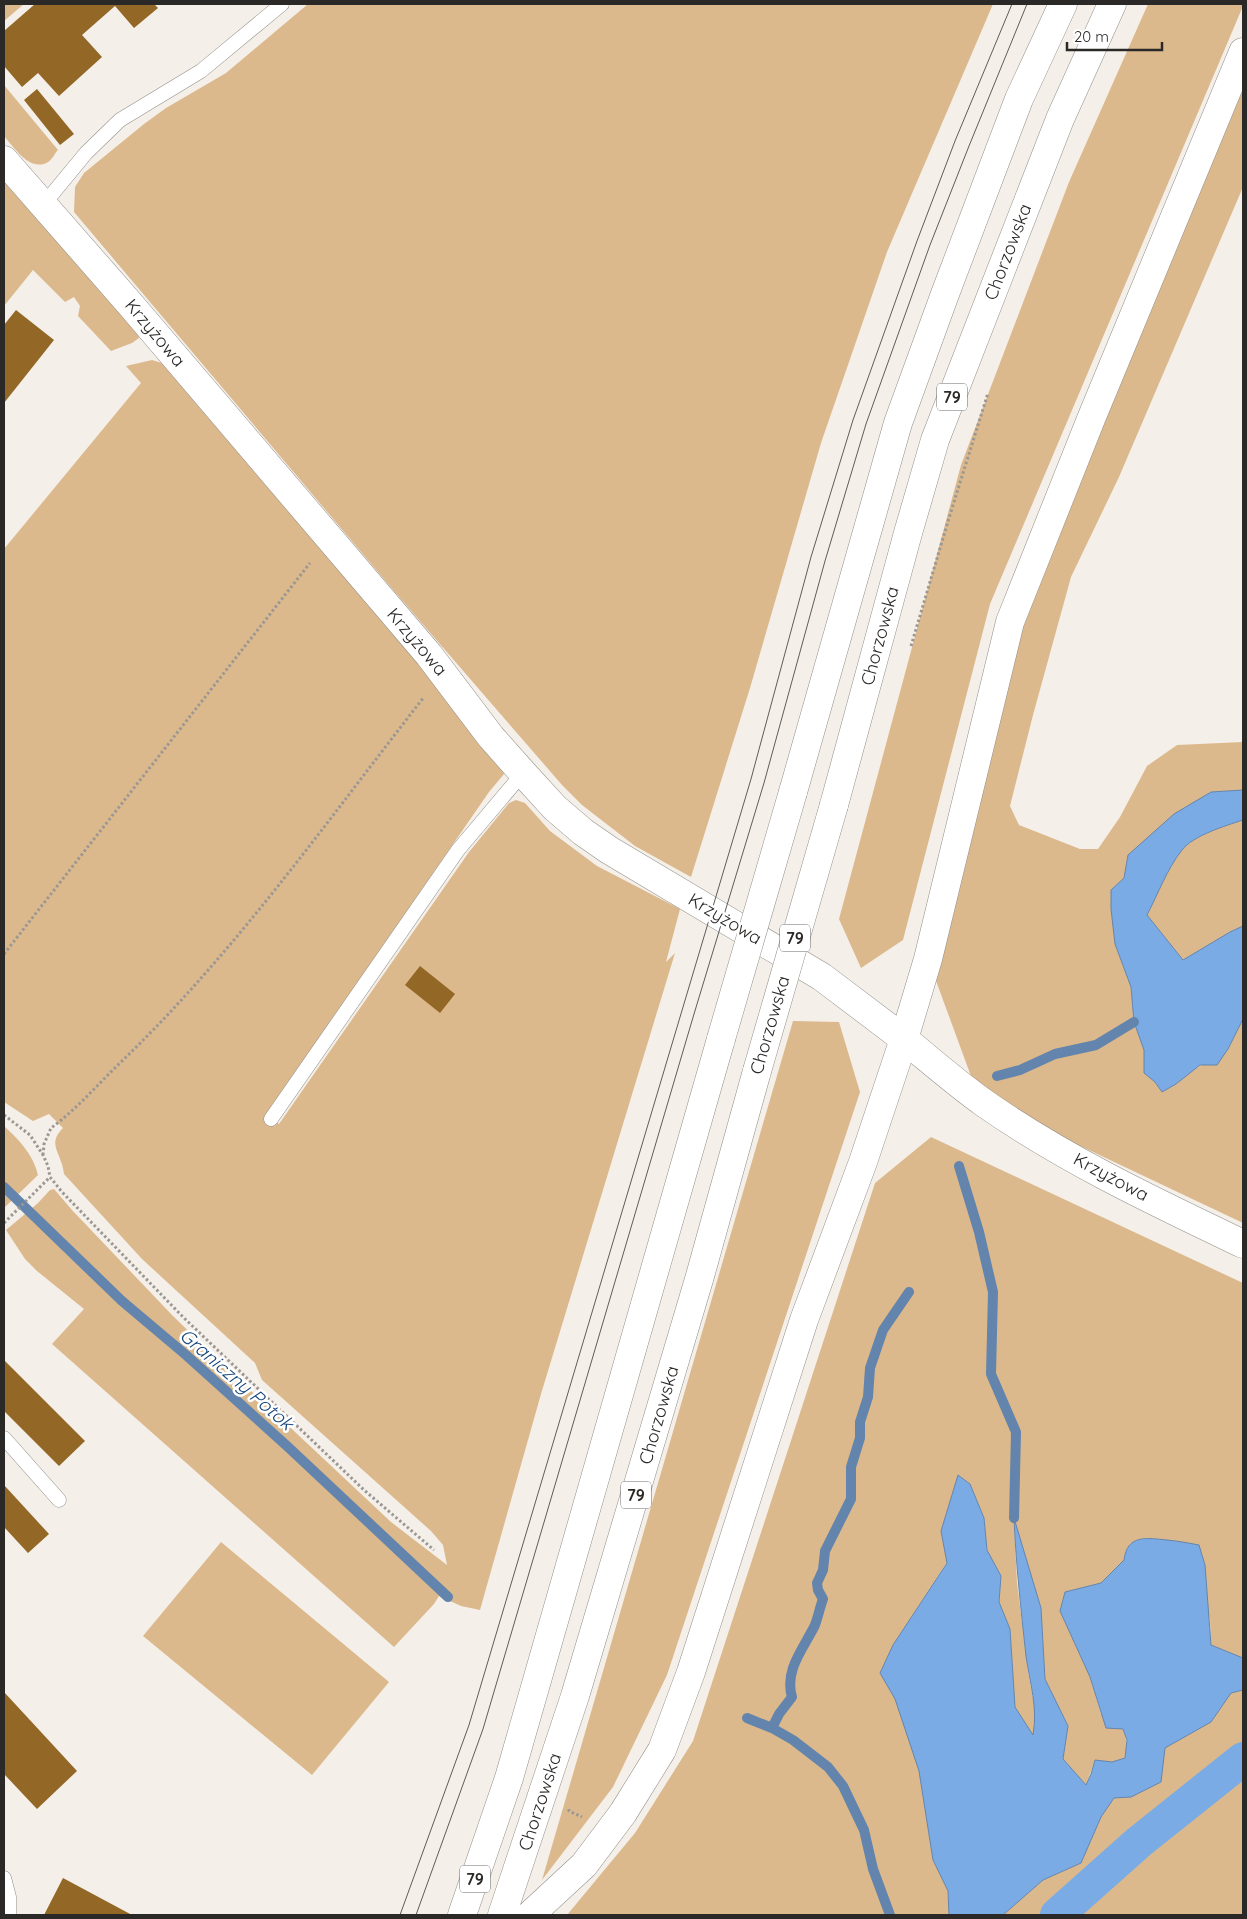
<svg xmlns="http://www.w3.org/2000/svg" width="1247" height="1919" viewBox="0 0 1247 1919" font-family="Quicksand,sans-serif">
<rect width="100%" height="100%" fill="#f4efe9"/>
<path fill="#dcb98c" d="M4,4H24L4,21Z
M308,4H993L887,252L821,443L750,688L691,877L635,846L582,805L562,785L394,591L74,212L75,187L84,173L144,124L166,108L226,73Z
M1148,4H1243V6L990,604L903,940L861,968L839,919L961,465L1069,182Z
M1243,52V187L1119,477L1071,577L1033,715L1010,806L1019,825L1080,849H1098L1120,817L1147,766L1177,745L1243,742V790L1210,792L1128,855L1124,878L1111,890L1115,944L1131,987L1134,1022L1144,1050V1073L1155,1082L1162,1092L1176,1084L1190,1072L1228,1049L1243,1019V1223L979,1098L928,959L1010,622Z
M4,85L58,150C55,153 52,160 48,162C30,173 13,146 4,136Z
M4,177L138,329L139,338L132,343L111,351L78,316L80,306L74,297L65,302L33,270L4,306Z
M152,360L162,363L171,370L249,455L501,764L504,774L489,792L266,1115L279,1124L469,852L509,803L516,800L525,803L550,831L597,866L680,909L666,962L675,953L541,1394L480,1610L461,1606L439,1596L434,1604L394,1647L52,1344L84,1309L37,1271L25,1259L6,1230L38,1203L50,1190L54,1189L72,1210L172,1315L214,1356L391,1522L447,1565L443,1545L431,1531L262,1380L255,1363L142,1259L64,1174C62,1153 46,1145 63,1128L49,1114L33,1121L4,1102V549L141,383L126,366Z
M1243,820V926L1230,932L1183,960L1147,915C1158,894 1167,869 1182,850C1194,835 1225,826 1243,820Z
M793,1021L839,1022L860,1092L667,1675L613,1787L542,1880Z
M4,1126C19,1140 33,1154 38,1175L4,1208Z
M931,1137L1243,1283V1658L1211,1645L1210,1619L1163,1540C1145,1536 1126,1537 1124,1560L1101,1583L1065,1592L1060,1611L1090,1677L1101,1714C1124,1729 1129,1728 1125,1758L1112,1762L1095,1760L1086,1785L1063,1759L1068,1726L1045,1679L1041,1608L1014,1521L1017,1582L1028,1671L1036,1714L1033,1736L1015,1707L1010,1629L999,1602L1001,1576L987,1550L984,1518L970,1484L958,1475L941,1531L947,1562L893,1645L880,1673L895,1699L919,1771L933,1860L948,1891L949,1915H567L635,1833L693,1741L875,1183Z
M221,1542L389,1682L312,1775L143,1636Z
M1243,1690V1915H1003L1043,1880L1081,1863L1101,1817L1114,1798L1131,1797L1165,1748L1211,1722L1231,1693Z"/>
<path fill="#7babe5" stroke="#6384ac" d="M1243,790V820C1225,826 1194,835 1182,850C1167,869 1158,894 1147,915L1183,960L1230,932L1243,926V1019L1228,1049L1217,1065H1200L1176,1084L1162,1092L1155,1082L1144,1073V1050L1134,1022L1131,987L1115,944L1111,909V890L1124,878L1128,855L1174,814L1211,792Z
M958,1475L970,1484L984,1518L987,1550L1001,1576L999,1602L1010,1629L1015,1707L1033,1735C1038,1707 1030,1684 1026,1656C1021,1610 1016,1565 1014,1518L1041,1608L1045,1679L1068,1726L1063,1759L1086,1785L1091,1774L1095,1760L1112,1762L1125,1758L1127,1740L1123,1729L1106,1728L1090,1677L1060,1611L1065,1592L1101,1583L1124,1560C1127,1534 1147,1538 1167,1540C1178,1541 1188,1543 1199,1545L1205,1565L1211,1645L1243,1658V1690L1231,1693L1211,1722L1165,1748L1161,1782L1131,1797L1114,1798L1101,1817L1081,1863L1043,1880L1003,1915H949L948,1891L933,1860L919,1771L895,1699L880,1673L893,1645L947,1563L941,1531Z"/>
<g fill="none" stroke-linecap="round" stroke-linejoin="round">
<path stroke="#6384ac" stroke-width="10" d="M997,1076L1020,1070L1055,1054L1096,1045L1134,1022
M959,1166L979,1232L993,1292L991,1374L1016,1432L1014,1518
M4,1187L122,1301L186,1355L287,1446L448,1597
M747,1718L772,1728L793,1740L828,1767L843,1786L864,1830L873,1869L890,1915
M772,1728L779,1714L792,1697C784,1670 804,1648 815,1625C818,1617 820,1607 823,1599L818,1590L817,1583L823,1570L825,1551L851,1499V1467L860,1438V1422L868,1397L870,1368L883,1330L909,1292"/>
<path stroke="#7babe5" stroke-width="34" d="M1057,1915L1139,1842L1243,1759"/>
</g>
<path fill="#936725" d="M35,4H154L158,8L134,28L115,6L82,35L102,57L59,96L38,73L22,87L4,66V31Z
M37,89L74,134L60,145L24,100Z
M16,310L54,340L4,403V325Z
M420,966L455,994L440,1013L405,985Z
M4,1360L85,1441L59,1466L4,1411Z
M4,1485L49,1534L28,1553L4,1527Z
M4,1692L77,1771L37,1809L4,1774Z
M63,1878L132,1915H44Z"/>
<g fill="none" stroke-linecap="round" stroke-linejoin="round">
<defs>
<path id="lane" d="M44,204L86,153L120,120L201,71L282,4
M271,1119L458,850L523,773
M4,1438L59,1500
M4,1878L9,1897V1915"/>
<path id="street" d="M4,160L130,304L429,655L491,737L523,773L555,808L583,832L609,850L822,977L904,1039"/>
<path id="secondary" d="M1243,52L1091,419L1010,622L928,959L904,1039C930,1060 956,1083 984,1103C1064,1159 1155,1202 1243,1244"/>
<path id="primary" d="M793,792L898,423L945,294L1019,99L1063,4
M834,805L908,533L935,440L1060,119L1112,4
M462,1915L509,1778L721,1039
M502,1915L575,1696L700,1276L757,1071
M530,1915L584,1865L623,1813L662,1750L691,1672L804,1320L863,1162L904,1039"/>
</defs>
<use href="#lane" stroke="#938f89" stroke-width="15"/>
<use href="#street" stroke="#938f89" stroke-width="29"/>
<use href="#secondary" stroke="#938f89" stroke-width="29"/>
<use href="#primary" stroke="#938f89" stroke-width="29"/>
<path stroke="#9b9793" stroke-width="3" stroke-dasharray="2.5 2.5" stroke-linecap="butt" d="M911,646L949,518L988,393
M4,954L310,563
M4,1115L30,1135L43,1155L48,1166L50,1177L62,1192L183,1317L364,1490L434,1550
M43,1155L44,1144L51,1128C77,1109 99,1083 123,1060C236,951 327,821 424,697
M4,1223L50,1177
M569,1809V1811L582,1817"/>
<use href="#lane" stroke="#fff" stroke-width="14"/>
<use href="#street" stroke="#fff" stroke-width="28"/>
<use href="#secondary" stroke="#fff" stroke-width="28"/>
<use href="#primary" stroke="#fff" stroke-width="28"/>
<path stroke="#5e5c59" stroke-width="1" d="M400,1915L469,1725L751,779L811,557L853,420L917,241L955,141L1012,4
M416,1915L483,1729L694,1014L764,783L825,561L866,424L930,245L969,146L1027,4"/>
<defs>
<path id="primary-bridge" d="M721,1039L793,792
M757,1071L834,805"/>
</defs>
<use href="#primary-bridge" stroke="#938f89" stroke-width="29" stroke-linecap="butt"/>
<use href="#primary-bridge" stroke="#fff" stroke-width="28"/>
</g>
<g text-anchor="middle" stroke-width="5" stroke-linejoin="round" paint-order="stroke">
<g fill="#fff" stroke="#6b6968" stroke-width="1">
<rect x="937" y="383.5" width="30" height="27" rx="4"/>
<rect x="780" y="924.5" width="30" height="27" rx="4"/>
<rect x="621" y="1481.5" width="30" height="27" rx="4"/>
<rect x="460" y="1865.5" width="30" height="27" rx="4"/>
</g>
<g font-size="16" font-weight="bold" fill="#2b2927">
<text x="952" y="403">79</text>
<text x="795" y="944">79</text>
<text x="636" y="1501">79</text>
<text x="475" y="1885">79</text>
</g>
<g font-size="18" fill="#2b2927" stroke="#fff">
<text transform="translate(1008 252) rotate(-69)" y="6">Chorzowska</text>
<text transform="translate(155 333) rotate(50)" y="6">Krzyżowa</text>
<text transform="translate(880 636) rotate(-75)" y="6">Chorzowska</text>
<text transform="translate(417 642) rotate(50)" y="6">Krzyżowa</text>
<text transform="translate(725 919) rotate(31)" y="6">Krzyżowa</text>
<text transform="translate(770 1025) rotate(-74)" y="6">Chorzowska</text>
<text transform="translate(1111 1177) rotate(28)" y="6">Krzyżowa</text>
<text transform="translate(659 1415) rotate(-74)" y="6">Chorzowska</text>
<text transform="translate(540 1802) rotate(-72)" y="6">Chorzowska</text>
</g>
<g font-size="19" font-style="italic" fill="#15457a" stroke="#fff">
<text transform="translate(237 1379) rotate(41)" y="7">Graniczny Potok</text>
</g>
</g>
<rect width="1247" height="1919" fill="none" stroke="#2b2927" stroke-width="10"/>
<path d="M1067 42v8h95v-8" fill="none" stroke="#2b2927" stroke-width="2.5"/>
<text x="1074" y="42" font-size="15" fill="#2b2927" stroke="#ffffff" stroke-width="4" paint-order="stroke">20 m</text>
</svg>
